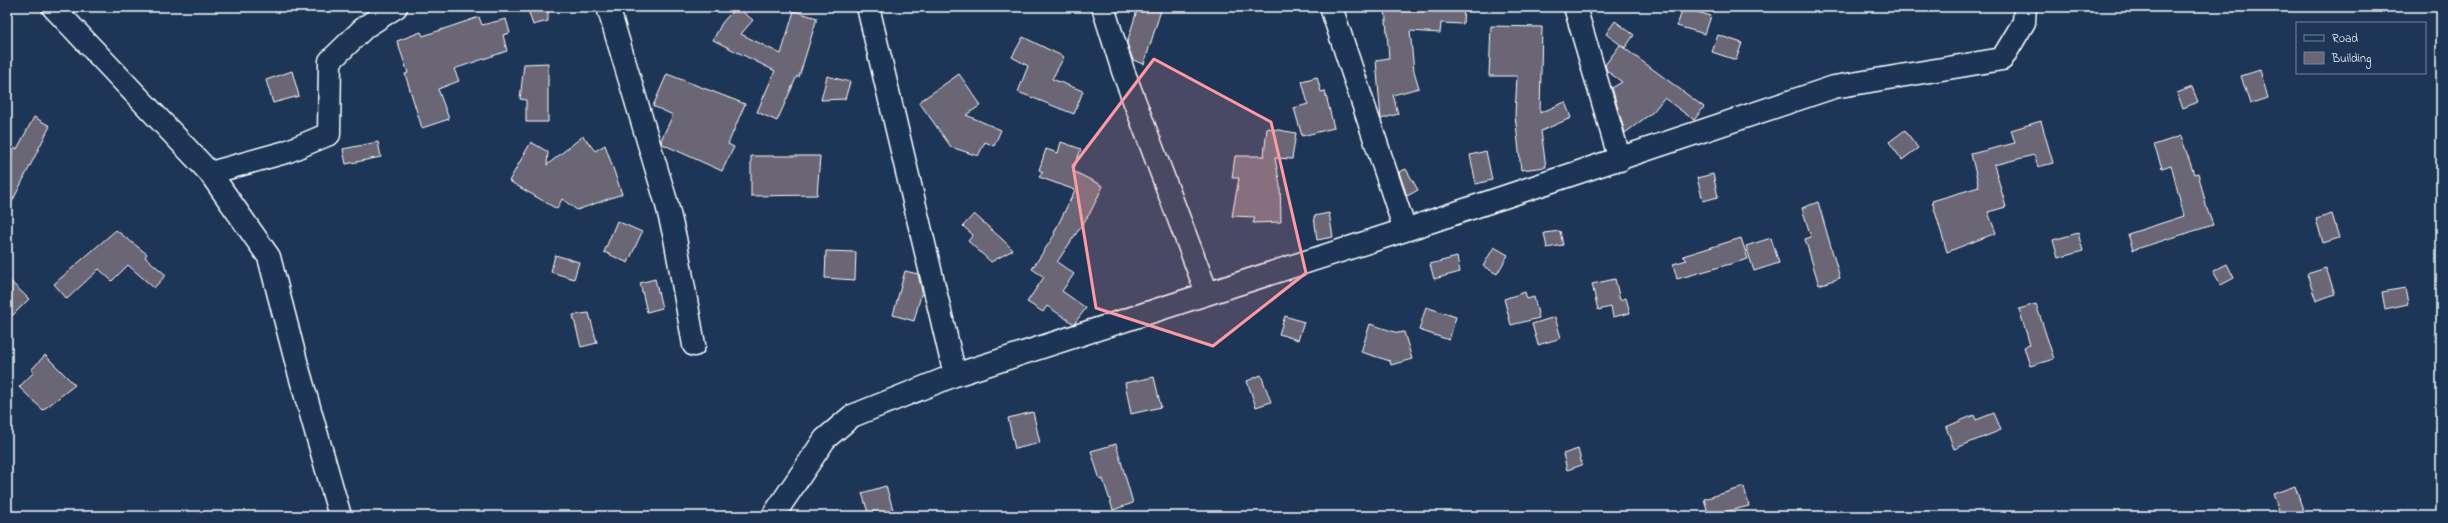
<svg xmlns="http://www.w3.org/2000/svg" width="2448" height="523" viewBox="0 0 2448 523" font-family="'Indie Flower',sans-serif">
<rect width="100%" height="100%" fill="#1d3557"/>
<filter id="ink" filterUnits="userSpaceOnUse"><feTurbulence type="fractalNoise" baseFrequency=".025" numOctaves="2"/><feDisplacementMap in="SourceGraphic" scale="8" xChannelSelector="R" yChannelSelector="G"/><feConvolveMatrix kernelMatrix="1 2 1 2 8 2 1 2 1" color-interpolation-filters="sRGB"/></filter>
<g filter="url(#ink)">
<path fill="#6a6674" stroke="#fff" d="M527,7H548V21L533,25Z
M736,7L753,20L741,34L781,54L794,11L817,18L799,77L797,76L777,121L757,112L775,71L713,40L722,23Z
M1138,7H1162L1144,64L1133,60L1127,43Z
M1385,7H1464L1463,24L1441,23L1440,33L1410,31L1414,71L1419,88L1393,95L1398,114L1381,119L1376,60L1389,58Z
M1683,8L1711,16L1705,34L1677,26Z
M479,17L482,25L506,19L510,33L503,35L507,51L454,69L459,81L438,89L449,119L422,128L405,74L408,73L397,41L421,32L423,36Z
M1615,21L1634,35L1625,48L1606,34Z
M1491,26L1542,27L1540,113L1565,102L1571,118L1541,131L1546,167L1521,170L1515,115L1517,76H1489Z
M1718,35L1742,43L1736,60L1712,52Z
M1023,37L1064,57L1052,79L1083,91L1074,114L1018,92L1028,66L1012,57Z
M1620,45L1704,107L1694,120L1664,98L1653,112L1625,133L1612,88L1622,82L1607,71L1605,65Z
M548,63V122H526V100L520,99L524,64Z
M2260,70L2268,98L2250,104L2241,76Z
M292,71L299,96L273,103L266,80Z
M667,74L745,104L728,144L734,147L722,171L662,144L661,140L673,115L653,106Z
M959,74L981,105L966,115L1001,130L994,146L985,142L978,156L951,147L919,102Z
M827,76L850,82L845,99L821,100Z
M1317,77L1321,92L1325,91L1334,128L1302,136L1294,108L1308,104L1302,81Z
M2192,87L2198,102L2183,108L2177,93Z
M34,117L50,126L7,212V162L15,148L17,149Z
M2041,121L2053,163L2038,167L2034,155L1994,165L2006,207L1988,212L1996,233L1947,252L1932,201L1979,187L1971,154L2015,143L2011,130Z
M1267,128L1296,133L1292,159L1275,158L1280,185L1281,222L1253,223L1255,217L1232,216L1239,178H1232L1235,156H1264Z
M1905,130L1918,148L1902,160L1889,142Z
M583,136L595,151L605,145L622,194L577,210L562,199L557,209L509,181L531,142L548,152L547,165Z
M2181,136L2194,174L2198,173L2207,209L2213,225L2133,250L2128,234L2184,216L2171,165L2162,168L2154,145Z
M378,142L381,157L346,164L343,149Z
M1061,142L1081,149L1073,171L1103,186L1090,213L1057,262L1074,274L1062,291L1086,308L1074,324L1047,306L1043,312L1027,302L1044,277L1032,269L1055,234L1054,233L1075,190L1039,177L1043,172L1039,170L1046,149L1058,153Z
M1486,151L1492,180L1476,184L1470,155Z
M751,156H820L817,195L751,196Z
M1406,169L1418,190L1407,196L1399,172Z
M1713,174L1718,197L1703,201L1697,178Z
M1818,202L1840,278L1819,285L1805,239L1811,237L1802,208Z
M1329,213L1333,237L1317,240L1314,216Z
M974,214L1002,239L1013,250L991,262L968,241L973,235L963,226Z
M2332,214L2339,238L2323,243L2316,219Z
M617,221L642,232L628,263L604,252Z
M116,230L147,254L145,257L166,275L154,288L128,265L112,281L99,269L67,299L54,284Z
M1560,231L1563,245L1547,248L1544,233Z
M2078,233L2083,251L2058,258L2053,240Z
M1741,238L1748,259L1677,279L1673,264L1687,260L1683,256Z
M1771,238L1779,263L1754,271L1746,246Z
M1494,247L1508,255L1497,274L1483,266Z
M826,251L856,252L855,280L825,278Z
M555,255L579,262L574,279L551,272Z
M1457,257L1460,272L1434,279L1430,264Z
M2227,264L2234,278L2221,285L2213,271Z
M2326,268L2335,294L2316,301L2307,274Z
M905,271L918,274L922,291L914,321L893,315Z
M7,278L29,299L7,321Z
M655,279L662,308L647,312L640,283Z
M1615,279L1620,300L1626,298L1630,313L1613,317L1611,307L1598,310L1592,284Z
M2405,288L2408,304L2385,309L2382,292Z
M1525,292L1527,299L1534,297L1539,318L1511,325L1504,299Z
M2036,304L2054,359L2030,366L2024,347L2030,345L2019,309Z
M1426,307L1456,317L1449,340L1419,330Z
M589,313L597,343L581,347L573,315Z
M1285,316L1304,322L1298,340L1279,334Z
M1555,317L1561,338L1538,345L1532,324Z
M1370,324L1398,333L1404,332L1412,359L1391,365L1390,361L1361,352Z
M45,355L75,385L43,410L19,387L34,372L31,370Z
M1261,375L1271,402L1256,407L1247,381Z
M1154,377L1161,407L1131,414L1125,383Z
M1033,412L1040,443L1015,449L1008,418Z
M1994,413L2001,430L1954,449L1946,427L1974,415L1976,420Z
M1116,444L1133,503L1113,510L1103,479L1100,480L1091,451Z
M1578,449L1582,465L1567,470L1563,454Z
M886,486L895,516H869L862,493Z
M2295,486L2304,513L2295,516H2281L2273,494Z
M1744,487L1749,506L1709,516L1704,499Z"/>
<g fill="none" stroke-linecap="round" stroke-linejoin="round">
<defs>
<path id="minor" d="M53,7L210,173L269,257L297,365L340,516
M608,7L666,201L675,238L694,345
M868,7L955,375
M1103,7L1123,71L1207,293
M1331,7L1405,230
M1575,7L1620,160
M210,173L286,152L329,134L330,61L365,27L396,7
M773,516L825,439L852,416L955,375L1405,230L1834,87L2002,59L2024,22L2025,7"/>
</defs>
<use href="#minor" stroke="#fff" stroke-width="25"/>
<use href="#minor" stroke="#1d3557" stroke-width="22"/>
</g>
</g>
<path fill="#ff9aa2" fill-opacity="0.2" stroke="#ff9aa2" stroke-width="3" stroke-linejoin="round" d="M1154,59L1271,122L1306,273L1213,346L1096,308L1073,166Z"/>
<rect width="2448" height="523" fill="none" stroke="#1d3557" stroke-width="24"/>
<rect x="12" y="12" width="2424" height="499" fill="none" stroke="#fff" stroke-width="1.5" filter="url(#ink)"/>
<rect x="2296" y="22" width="130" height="52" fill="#1d3557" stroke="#77869a"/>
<rect x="2304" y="35" width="20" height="6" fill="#1d3557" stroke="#77869a"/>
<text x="2332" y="42" font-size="12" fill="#ffffff">Road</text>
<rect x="2304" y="52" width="20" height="12" fill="#6a6674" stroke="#77869a"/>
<text x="2332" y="62" font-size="12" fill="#ffffff">Building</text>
</svg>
